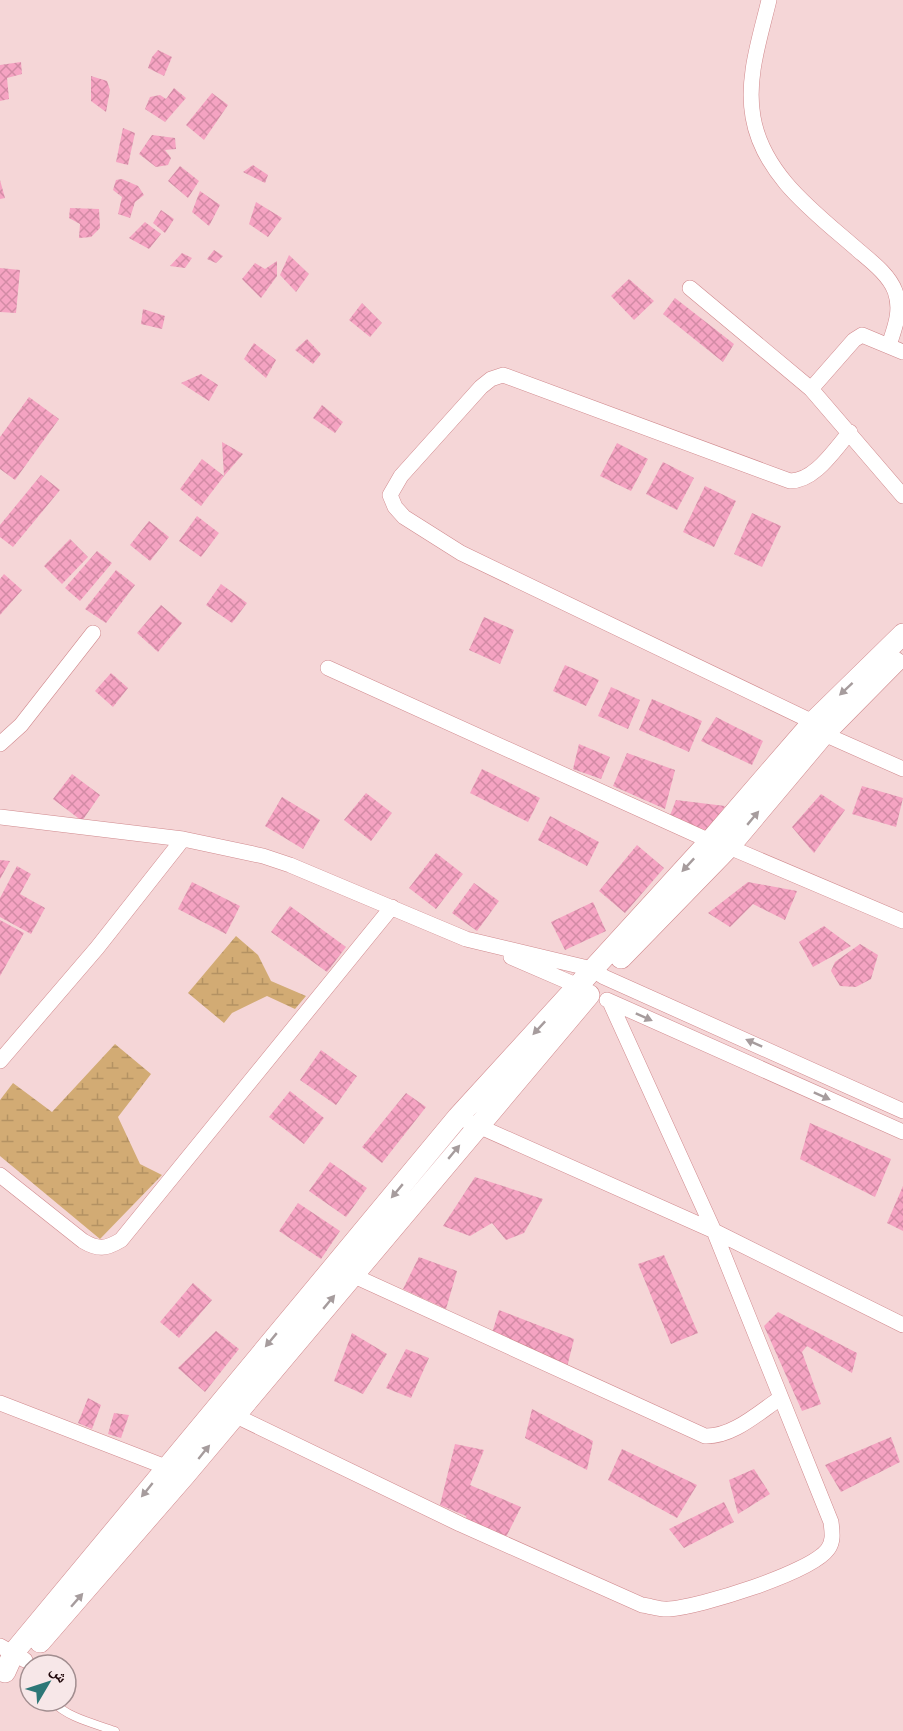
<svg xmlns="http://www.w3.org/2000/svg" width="903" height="1731" viewBox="0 0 903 1731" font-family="'Noto Serif','Noto Naskh Arabic',serif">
<defs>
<pattern id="wetland-marsh" width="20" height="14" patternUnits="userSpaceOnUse" patternTransform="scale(1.5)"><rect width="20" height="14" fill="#d2ab74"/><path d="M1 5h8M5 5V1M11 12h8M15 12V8" fill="none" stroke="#b49263"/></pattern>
<pattern id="building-cross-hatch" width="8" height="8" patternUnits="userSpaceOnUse" patternTransform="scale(1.5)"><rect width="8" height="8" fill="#f5a3c2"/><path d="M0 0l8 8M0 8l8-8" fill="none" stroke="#d28ba5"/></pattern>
</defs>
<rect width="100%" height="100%" fill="#f5d6d7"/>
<path fill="url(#wetland-marsh)" d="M236,936L258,955L271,981L306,996L295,1009L267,996L232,1013L224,1023L188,993Z
M115,1044L151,1074L118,1117L140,1164L162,1175L100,1239L0,1156V1100L13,1083L52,1112Z"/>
<path fill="url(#building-cross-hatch)" d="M158,50L172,57L164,76L148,68L152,57Z
M21,62L22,74L7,78L9,99L0,101V65Z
M91,76L107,81L110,90L106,112L91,101Z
M174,88L186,98L165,122L145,109L150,97L160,95L166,99Z
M212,93L228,105L204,140L186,125Z
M123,128L135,133L128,165L116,162Z
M152,135L175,138L176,149L165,150L171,158L168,165L156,167L139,154Z
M253,165L268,175L265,183L243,172Z
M180,166L199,181L188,198L168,181Z
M122,179L138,186L144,195L135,202L130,218L118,214L122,197L113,190L116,180Z
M0,180L5,198L0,199Z
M200,191L220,205L209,226L192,212Z
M256,202L282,218L268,237L249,224Z
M70,208L99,209L100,228L91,237L79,238L80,224L69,218Z
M161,210L174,219L165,233L153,223Z
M145,222L161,234L149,249L129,238Z
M214,250L223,256L216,263L207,259Z
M182,253L192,258L185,268L170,266Z
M289,255L309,274L296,292L280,275Z
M277,261V276L261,298L242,279L255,263L265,269Z
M0,268L20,270L16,313L0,312Z
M629,279L654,301L634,320L611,296Z
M675,298L734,344L723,362L663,314Z
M362,303L382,323L370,337L349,320Z
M143,309L165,316L162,329L141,324Z
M307,339L321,354L313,364L295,350Z
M254,343L276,360L266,378L244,359Z
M201,374L218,385L209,401L181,383Z
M29,397L59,419L15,480L0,469V437Z
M322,405L343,422L335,433L313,418Z
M222,442L243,454L224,476Z
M617,443L648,459L631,491L600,476Z
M202,459L224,476L201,506L180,489Z
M663,462L694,478L677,510L646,494Z
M41,475L60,490L13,547L0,537V525Z
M705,486L736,501L714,547L683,532Z
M752,513L781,526L762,567L734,554Z
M197,516L219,533L201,557L179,541Z
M149,521L169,537L150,561L130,545Z
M70,539L88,557L62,584L44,566Z
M97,551L112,563L80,601L65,588Z
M116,570L135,585L106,623L85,609Z
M4,574L22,590L0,615V579Z
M221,584L247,603L232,623L206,605Z
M161,605L182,623L158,652L137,633Z
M484,617L514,630L500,664L469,650Z
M565,665L599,680L586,706L553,691Z
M111,673L128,688L113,707L95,691Z
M611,687L640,700L628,729L598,716Z
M652,699L702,721L689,752L639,730Z
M716,717L763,741L752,765L701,741Z
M579,744L610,757L601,779L573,769Z
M627,753L675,770L665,809L613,786Z
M482,769L540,798L528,822L470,793Z
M72,774L100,795L82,821L53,799Z
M862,786L903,798L896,827L852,814Z
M366,793L392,813L371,841L344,820Z
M821,794L845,810L814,853L792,827Z
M282,797L320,820L303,849L265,826Z
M676,800L725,806L708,831L669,818Z
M550,816L599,842L587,866L538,840Z
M637,845L664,868L625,913L599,891Z
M436,853L463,874L436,909L409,888Z
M0,860L10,861L0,879Z
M17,866L31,874L20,894L45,908L31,934L0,917V898Z
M192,882L240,906L226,934L178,909Z
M748,882L797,891L785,920L753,904L730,927L708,913Z
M474,883L499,901L477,931L452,913Z
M593,902L606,931L565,950L551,922Z
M290,906L346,947L327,972L271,932Z
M0,920L24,933L0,976Z
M824,926L851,946L813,967L799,942Z
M860,944L878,955L871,979L856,987L840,986L831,971L835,962Z
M321,1050L357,1076L336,1105L300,1080Z
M290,1091L324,1118L304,1144L269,1117Z
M406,1093L426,1107L382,1163L362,1147Z
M810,1123L891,1159L875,1197L800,1159Z
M330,1162L367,1188L346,1217L309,1191Z
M475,1177L543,1199L524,1233L506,1240L492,1223L470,1236L443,1226Z
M903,1186V1231L887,1223Z
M298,1203L340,1231L321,1259L279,1231Z
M664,1255L698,1333L671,1344L638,1264Z
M419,1257L457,1271L446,1309L403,1289Z
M193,1283L212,1300L179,1338L160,1322Z
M499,1310L574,1339L567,1367L492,1333Z
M778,1312L857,1353L852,1373L807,1346L802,1352L821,1404L802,1411L764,1326Z
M216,1331L239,1349L205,1392L178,1368Z
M352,1333L387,1354L363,1394L334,1381Z
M406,1349L429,1358L411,1398L386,1388Z
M88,1398L101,1405L92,1429L78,1423Z
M532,1409L593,1441L587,1470L525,1438Z
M114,1413L129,1415L121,1438L108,1434Z
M891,1437L900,1462L841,1492L825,1465Z
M455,1444L484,1450L470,1485L521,1507L505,1539L467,1522L466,1516L440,1505Z
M622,1449L697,1485L677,1518L608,1480Z
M754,1469L770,1494L738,1514L729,1480Z
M724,1502L734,1522L684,1548L669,1529Z"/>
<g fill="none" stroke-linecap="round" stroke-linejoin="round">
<defs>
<path id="lane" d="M52,1701C68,1718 93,1723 115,1731"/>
<path id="street" d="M769,0C760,38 746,78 753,117C763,176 817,214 859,251C872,262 889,275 895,291C902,310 895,327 889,345
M690,288L811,389L903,496
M811,389L854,340L862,335L903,352
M328,668L710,841
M813,722L461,553L404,517L395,507L390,495L401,476L481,387L491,379L503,375L790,481C815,481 834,450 850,432
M824,734L903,769
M0,744L21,725L93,633
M0,817L183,839L263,856L290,865L466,939L592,969L604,977L903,1111
M729,847L903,921
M511,957L585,989
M607,1000L903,1132
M0,1061L97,948L183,839
M458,1117L714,1231L903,1325
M0,1175L83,1241C98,1250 106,1249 121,1240L392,907
M352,1275L705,1436C732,1437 757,1414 779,1399
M0,1403L176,1471
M228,1412L460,1524L642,1605C651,1606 660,1610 669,1609C699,1607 811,1573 828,1549C834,1541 832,1531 831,1522L714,1231L610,1002
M0,1646L25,1660"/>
<path id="secondary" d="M621,958L729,847L824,734L895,662
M40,1642L185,1475L589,995
M5,1672L14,1652L458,1117L710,841L813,722L903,634"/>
</defs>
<use href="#lane" stroke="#d0898d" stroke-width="9"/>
<use href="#street" stroke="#d0898d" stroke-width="16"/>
<use href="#secondary" stroke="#d0898d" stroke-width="22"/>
<use href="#lane" stroke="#fff" stroke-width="8"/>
<use href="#street" stroke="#fff" stroke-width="15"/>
<use href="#secondary" stroke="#fff" stroke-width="21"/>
</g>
<defs><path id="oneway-solid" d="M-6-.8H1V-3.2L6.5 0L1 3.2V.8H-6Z" transform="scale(1.5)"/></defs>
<g fill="#a69c9d">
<use href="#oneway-solid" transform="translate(846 689) rotate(137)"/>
<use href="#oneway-solid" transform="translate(753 818) rotate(-50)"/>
<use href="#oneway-solid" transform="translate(688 865) rotate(133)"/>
<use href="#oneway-solid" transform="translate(644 1017) rotate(24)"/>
<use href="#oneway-solid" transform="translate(539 1028) rotate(133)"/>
<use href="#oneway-solid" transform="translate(754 1043) rotate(-156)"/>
<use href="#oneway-solid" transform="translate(822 1096) rotate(24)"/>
<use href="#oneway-solid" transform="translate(454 1152) rotate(-50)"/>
<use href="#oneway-solid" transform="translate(397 1191) rotate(130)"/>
<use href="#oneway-solid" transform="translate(329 1302) rotate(-50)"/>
<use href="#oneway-solid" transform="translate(271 1340) rotate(130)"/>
<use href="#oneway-solid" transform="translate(204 1452) rotate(-51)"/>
<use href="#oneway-solid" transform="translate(147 1490) rotate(129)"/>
<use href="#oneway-solid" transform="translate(77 1600) rotate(-49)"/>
</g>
<g transform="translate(48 1683) rotate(51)"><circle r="28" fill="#f7e7e8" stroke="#a18d8f" stroke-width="1.5"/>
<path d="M0-4.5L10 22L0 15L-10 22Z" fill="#2d7777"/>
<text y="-9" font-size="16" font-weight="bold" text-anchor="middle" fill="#20070a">ش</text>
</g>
</svg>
